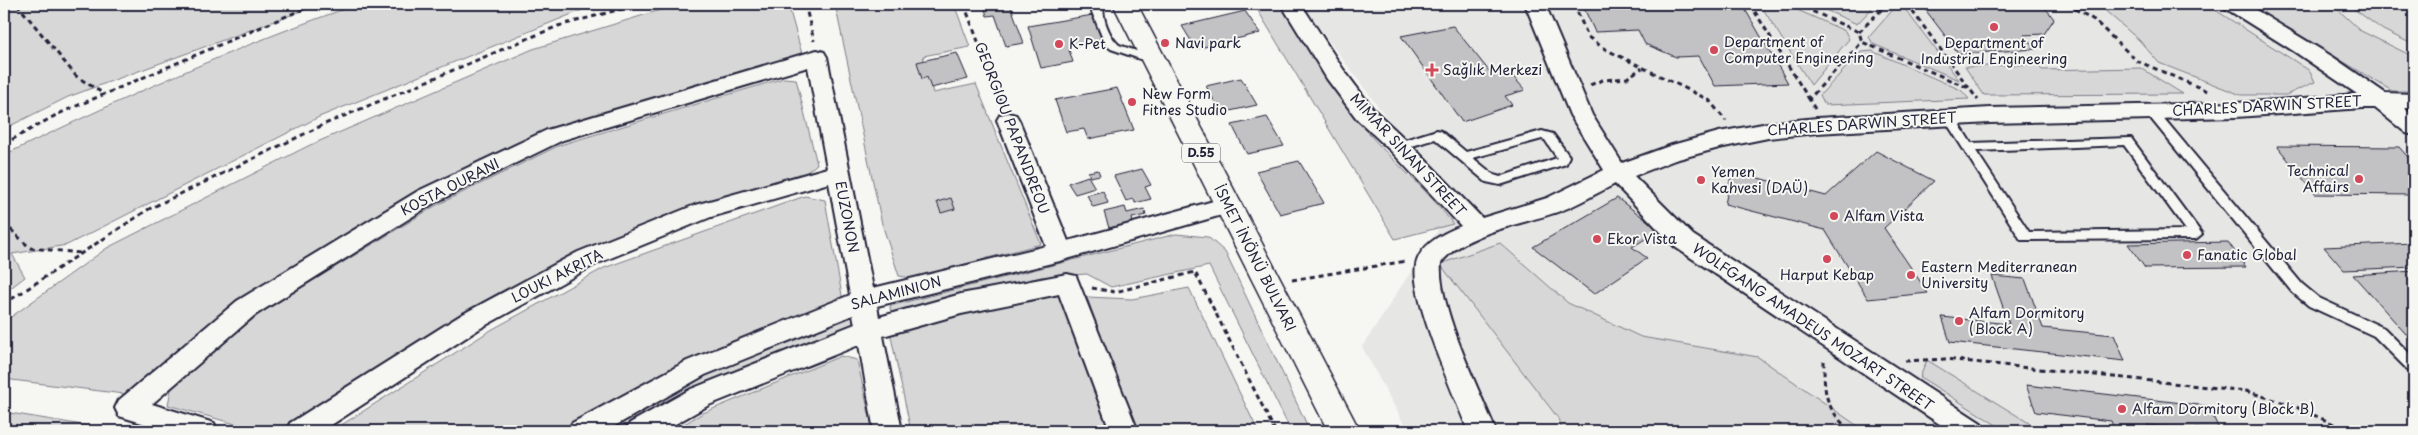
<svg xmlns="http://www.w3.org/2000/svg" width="2418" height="435" font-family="'Playpen Sans',sans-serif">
	<rect width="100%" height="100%" fill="#f6f6f2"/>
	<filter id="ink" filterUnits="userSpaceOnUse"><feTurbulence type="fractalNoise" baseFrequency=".02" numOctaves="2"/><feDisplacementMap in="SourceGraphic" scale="10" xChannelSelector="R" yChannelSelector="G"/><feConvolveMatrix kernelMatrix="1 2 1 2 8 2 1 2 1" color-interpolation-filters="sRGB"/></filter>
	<g filter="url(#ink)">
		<path fill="#e6e6e4" d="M1301,4H2414V431H1408L1362,347L1452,208L1451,203Z"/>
		<path fill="#d7d7d7" stroke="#7c7c89" d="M4,4H321L68,97L4,129Z
			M359,4H605L582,10L319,117L67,245L12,254L25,277L4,293V155C120,100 237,45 359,4Z
			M680,4H788L802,54L555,128L477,162L310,257L210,323L124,394L4,379V322L107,248L308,146L533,49Z
			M835,4H954L970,47L923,56L933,93L976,84L1041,244L912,278L899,276L882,224Z
			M1254,4H1282C1306,46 1333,90 1364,128C1392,162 1427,188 1453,224L1395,239Z
			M1760,4H1784L1845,31L1849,39L1811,85Z
			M1812,4H1876L1857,24Z
			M1898,4H1901L1959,80L1873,44L1869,37Z
			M2142,4H2206L2310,71L2315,82L2286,95H2241L2159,63L2139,40L2101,7Z
			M2248,4H2332L2361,31L2414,57V91H2392Z
			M2347,4H2414V45L2383,30Z
			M1872,51L1961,90L1969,99L1825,105L1820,95L1861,52Z
			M2036,64L2042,70L2141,68L2183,94L1984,95L1965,67Z
			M784,78L796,79L817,164L802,176L702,205L284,431H260L168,405L172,384L262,312L435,206L560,145Z
			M805,196L825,200L843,301L689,359L566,431H332L491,330L604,268Z
			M1176,234L1208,237L1225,252L1310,431H1291L1209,266L1111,287L1087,274L1041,277L891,315L890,306Z
			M1500,243L1568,303L1641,337L1758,357L1865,431H1562L1558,418L1440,264Z
			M1189,288L1258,431H1133L1087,297L1132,299Z
			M1060,295L1113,431H911L890,332L960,314Z
			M863,300L868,330L700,397L640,431H582L696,368Z
			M841,356L857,360L873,431H672L703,413Z
			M1927,360L2042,431H2006L1920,377Z
			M4,412L119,431H4Z"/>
		<path fill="#c2c2c4" stroke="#22223b" d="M1010,4L1024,43L1006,46L995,15L987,16L985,9Z
			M1582,4H1742L1788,83L1715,86L1699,56L1676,57L1645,44L1638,30L1595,32Z
			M1921,4H2063L2043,5L2054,19L2044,34L2024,35L2036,49L1959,54Z
			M1245,11L1260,33L1196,49L1182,26Z
			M1093,15L1103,41L1068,47L1073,62L1041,68L1028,26Z
			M1453,26L1493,76L1510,73L1525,90L1505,96L1512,105L1462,122L1401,36Z
			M957,53L968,79L931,88L927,77L922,79L917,62Z
			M1241,78L1257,105L1221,113L1206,86Z
			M1117,88L1134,130L1088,139L1084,129L1066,132L1055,100Z
			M1267,117L1284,146L1247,154L1232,125Z
			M2277,146L2399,147L2414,164V195L2315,194Z
			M1876,151L1934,181L1884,228L1928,293L1868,299L1825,230L1725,204L1732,171L1826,196Z
			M1299,161L1324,203L1280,214L1256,171Z
			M1142,169L1151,185L1145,187L1151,199L1135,203L1134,199L1126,201L1114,176Z
			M1098,170L1100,175L1090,177L1088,172Z
			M1088,176L1095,188L1075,194L1068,183Z
			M1103,191L1108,203L1093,207L1087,195Z
			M951,198L955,209L941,213L937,202Z
			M1617,198L1660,230L1632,247L1647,258L1594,294L1533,247Z
			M1125,207L1127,213L1144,209L1146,215L1132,218L1133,223L1109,228L1104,212Z
			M2228,242L2246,267L2145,268L2128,244Z
			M2414,243V267L2344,270L2324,247Z
			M2414,271V343L2353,275Z
			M1992,276L2025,279L2043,328L2114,335L2125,361L1950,342L1942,317L2009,324Z
			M2026,385L2208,406L2220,431L2147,425L2150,431H2115L2111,421L2036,412Z"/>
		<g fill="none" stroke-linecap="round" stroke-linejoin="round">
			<g stroke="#22223b" stroke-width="4">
				<path id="lane" d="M1094,4H1104C1101,16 1109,36 1119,45L1157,58L1159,60L1157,62H1149L1111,49L1105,44L1092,12Z
					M2152,108L2156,109L2302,284L2319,298L2384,328L2414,358V372L2409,371L2374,336L2309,306L2292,292L2148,115L2146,112Z
					M1949,113L1953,114L1971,143L2131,138L2202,234L2196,239L2021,240L1943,117ZM2124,145L2186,230L2029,232L1976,151Z
					M1437,130L1441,131L1466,152L1542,131L1553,134L1569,156L1566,164L1500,185L1486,182L1435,139L1399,150L1393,146L1395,143ZM1542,139L1545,140L1557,158L1500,177L1494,175L1473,158Z"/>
			</g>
			<g stroke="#22223b" stroke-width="4">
				<path id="street" d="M1281,4H1301L1343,69L1373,109L1407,141L1482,218L1547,198L1604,170L1570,115L1525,4H1545L1592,115L1622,163L1672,145L1719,132L1768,123L1817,118L1990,108L2236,103L2357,94L2295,52L2225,8L2222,4H2246L2333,57L2385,93L2414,94V108H2404L2414,117V135L2406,133L2375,108H2363L2236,117L1990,123L1817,133L1768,138L1719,148L1675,160L1634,176L1693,235L1981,423L1985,431H1950L1675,247L1615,184C1597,193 1581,203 1563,210C1527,224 1465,231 1441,263C1437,306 1479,389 1496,431H1468C1456,398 1406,291 1417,261C1423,243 1445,232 1461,226L1391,151L1357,119L1327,79Z
					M817,50L824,52L827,57L873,288L1046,246L997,120L1000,115L1008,113L1016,115L1019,120L1068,241L1228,197L1236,199L1240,205L1236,211L1060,261L877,306L879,317L961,294L1067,274L1076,276L1138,431H1110L1059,294L961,314L883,336L902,431H874L859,345L709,405L663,431H626L630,423L691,389L855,324L853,315L705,375L606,431H568L572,423L687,361L850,295L829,183L711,217L596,264L479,329L322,431H286L290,423L461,315L578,252L695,205L827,168L808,67L563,140L434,203L255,315L152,404L214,423L218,431H168L119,416L115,408L119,400L237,301L418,191L547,130Z"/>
			</g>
			<g stroke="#22223b" stroke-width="3">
				<path id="primary" d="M1113,4H1137L1360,431H1328Z"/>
			</g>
			<path stroke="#22223b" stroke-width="3" stroke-dasharray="5 4" stroke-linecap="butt" d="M17,4L76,76L104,94
				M805,4L814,41
				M964,4L1002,105
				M1574,4L1588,37L1605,49L1709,100L1726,121
				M1750,4L1809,99
				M1796,4L1859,32L1862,42L1971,89
				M1907,4L1978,100
				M2067,4L2094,20L2137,61L2210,92
				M1859,32L1887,4
				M1590,85L1603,80L1627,78L1642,68
				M1815,109L1809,99L1862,42
				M4,144L58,114L315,4
				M4,223L30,248L81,253
				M1292,280L1406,261
				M1092,288L1115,292L1195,272L1275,431
				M4,304L149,209L325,124L558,26L640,4
				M1824,361C1824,395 1825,407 1850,431
				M1905,361L1945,359L2246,391L2294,406L2349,431"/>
			<use href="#lane" fill="#f6f6f2" fill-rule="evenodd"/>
			<use href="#street" fill="#f6f6f2" fill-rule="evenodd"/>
			<use href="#primary" fill="#f6f6f2" fill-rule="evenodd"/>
		</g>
	</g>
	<g fill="#d1495b" stroke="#f6f6f2" stroke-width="2">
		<circle cx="1994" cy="27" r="5"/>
		<circle cx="1165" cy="43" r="5"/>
		<circle cx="1059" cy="44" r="5"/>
		<circle cx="1714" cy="50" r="5"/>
		<path d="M1429.5 62.5h5v5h5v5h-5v5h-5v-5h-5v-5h5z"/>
		<circle cx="1132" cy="102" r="5"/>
		<circle cx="2359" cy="179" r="5"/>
		<circle cx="1701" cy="180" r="5"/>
		<circle cx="1834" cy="216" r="5"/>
		<circle cx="1597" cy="239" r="5"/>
		<circle cx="2187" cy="255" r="5"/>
		<circle cx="1827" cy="259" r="5"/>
		<circle cx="1911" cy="275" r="5"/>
		<circle cx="1959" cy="321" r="5"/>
		<circle cx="2122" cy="409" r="5"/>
	</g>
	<g text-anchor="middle" stroke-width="4" stroke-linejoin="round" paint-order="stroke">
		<rect fill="#f6f6f2" stroke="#626272" stroke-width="1" x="1182" y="143.5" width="38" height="19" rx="4"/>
		<g font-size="12" font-weight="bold" fill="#22223b">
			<text x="1201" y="157">D.55</text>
		</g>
		<g font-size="14" fill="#22223b" stroke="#f6f6f2" text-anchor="start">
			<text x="1724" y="47">Department of<tspan x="1724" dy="16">Computer Engineering</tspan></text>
			<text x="1175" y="48">Navi park</text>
			<text x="1994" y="48" text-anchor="middle">Department of<tspan x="1994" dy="16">Industrial Engineering</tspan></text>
			<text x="1069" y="49">K-Pet</text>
			<text x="1443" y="75">Sağlık Merkezi</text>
			<text x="1142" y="99">New Form<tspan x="1142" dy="16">Fitnes Studio</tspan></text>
			<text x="2349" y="176" text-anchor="end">Technical<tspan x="2349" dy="16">Affairs</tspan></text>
			<text x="1711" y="177">Yemen<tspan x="1711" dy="16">Kahvesi (DAÜ)</tspan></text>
			<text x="1844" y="221">Alfam Vista</text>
			<text x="1607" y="244">Ekor Vista</text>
			<text x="2197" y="260">Fanatic Global</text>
			<text x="1921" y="272">Eastern Mediterranean<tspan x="1921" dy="16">University</tspan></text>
			<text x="1827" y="280" text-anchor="middle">Harput Kebap</text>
			<text x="1969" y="318">Alfam Dormitory<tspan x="1969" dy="16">(Block A)</tspan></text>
			<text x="2132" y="414">Alfam Dormitory (Block B)</text>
		</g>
		<g font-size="14" fill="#22223b" stroke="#f6f6f2">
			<text transform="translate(2267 106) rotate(-3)" y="5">CHARLES DARWIN STREET</text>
			<text transform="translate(1862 124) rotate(-4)" y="5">CHARLES DARWIN STREET</text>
			<text transform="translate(1012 128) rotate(69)" y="5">GEORGIOU PAPANDREOU</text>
			<text transform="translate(1408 155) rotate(47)" y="5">MIMAR SINAN STREET</text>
			<text transform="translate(450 187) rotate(-27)" y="5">KOSTA OURANI</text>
			<text transform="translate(847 217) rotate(79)" y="5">EUZONON</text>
			<text transform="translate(1255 258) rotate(63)" y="5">İSMET İNÖNÜ BULVARI</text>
			<text transform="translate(557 276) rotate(-27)" y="5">LOUKI AKRITA</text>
			<text transform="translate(896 293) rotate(-15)" y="5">SALAMINION</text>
			<text transform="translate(1813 327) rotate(34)" y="5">WOLFGANG AMADEUS MOZART STREET</text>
		</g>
	</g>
	<rect width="2418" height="435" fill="none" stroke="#f6f6f2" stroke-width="20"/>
	<rect x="10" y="10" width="2398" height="415" fill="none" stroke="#22223b" stroke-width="2" filter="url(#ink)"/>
</svg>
